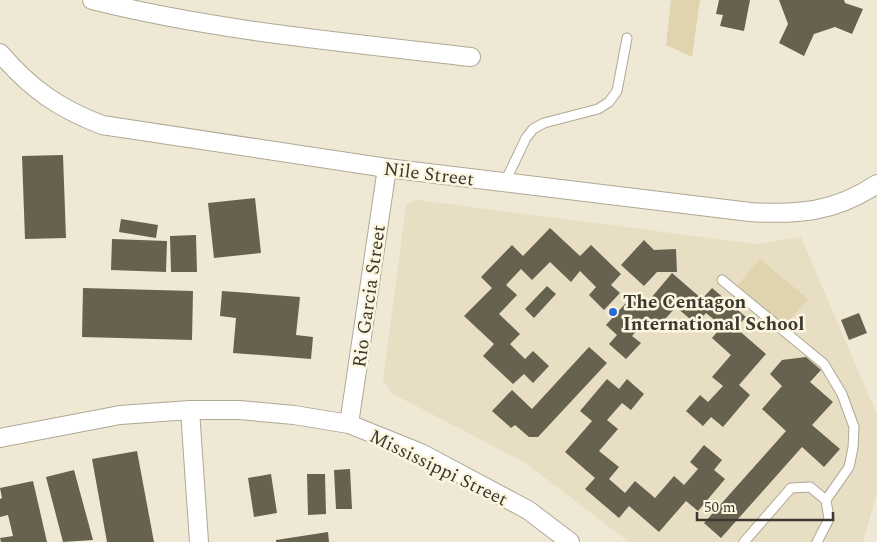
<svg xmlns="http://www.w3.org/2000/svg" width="877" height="542" font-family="Spectral,serif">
	<rect width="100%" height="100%" fill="#efe8d4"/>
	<path fill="#e8dec3" d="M417,200L756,244L801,237L877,415V492L863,542H629L524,462L393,394L383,381L406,205Z"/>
	<path fill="#e0d4af" d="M671,0H700L692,57L666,45Z
		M760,259L808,299L783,328L735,288Z"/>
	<path fill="#676150" d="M719,0H750L744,31L720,26L723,15L716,14Z
		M779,0H844L845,3L863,9L852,34L835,27L814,34L804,56L779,43L788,24Z
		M63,155L66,238L25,239L22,156Z
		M255,198L261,253L214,258L208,203Z
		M121,219L158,225L156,238L119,232Z
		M550,228L580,256L591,245L621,274L611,285L620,293L604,310L589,295L596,287L580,271L571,282L550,262L532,280L521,269L506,285L517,295L499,314L520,334L510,344L525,359L533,351L549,366L533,383L524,374L513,384L483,356L494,344L464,316L492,288L481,277L512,245L523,256Z
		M196,235L197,272H171L170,236Z
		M112,239L167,241L166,272L111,270Z
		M644,240L654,250L676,249L677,272H657L644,286L621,265Z
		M672,273L702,299L712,288L746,317L736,328L766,354L739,385L750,395L723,427L711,417L703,426L686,411L700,395L708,402L723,386L712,377L731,355L712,338L722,326L706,313L696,324L676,307L657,328L647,319L632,336L641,343L626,359L609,344L617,335L606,325L634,294L646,304Z
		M547,286L556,294L534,318L525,309Z
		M83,288L193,291L192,340L82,337Z
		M222,291L300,297L296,335L313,337L311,359L233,353L236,318L220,316Z
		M859,313L867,333L849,340L841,320Z
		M589,347L607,363L538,437H529L515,425L511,428L492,411L512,390L532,409Z
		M806,357L821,370L810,382L833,402L812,425L840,449L824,467L802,447L721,538L704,523L786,431L762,409L782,386L770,374L782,360Z
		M607,379L619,389L627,379L644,394L631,410L622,403L607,420L618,429L599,451L619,467L609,479L625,493L635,481L655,498L674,476L684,485L698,469L690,462L704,445L722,460L714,470L725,479L698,511L686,501L659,532L629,506L619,518L585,489L595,478L565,452L592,421L580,411Z
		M137,451L154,542H107L92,459Z
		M350,469L352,509H336L334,470Z
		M74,470L93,540L63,542L46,477Z
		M271,474L277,513L254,517L248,478Z
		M307,474H325L326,514L308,515Z
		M33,481L47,542H1L0,538L13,536L8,515L0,517V499L2,498L0,488Z
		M328,532L329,542H276V540Z"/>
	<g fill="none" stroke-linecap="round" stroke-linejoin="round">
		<g stroke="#aea895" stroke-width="11">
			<path id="lane" d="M505,182L526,138L533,129L544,123L598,109L609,102L617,91L627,38
				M722,280L824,364L842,394L854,427L853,448L849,467L826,500
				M744,542L791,488L810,487L826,500L829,519L817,542"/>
		</g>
		<g stroke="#aea895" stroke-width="20">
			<path id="street" d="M92,0C216,31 344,42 471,57
				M0,53C31,89 58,108 102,125L387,168L750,212C798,215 835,212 877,184
				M190,410L199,542
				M349,424L387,168
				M0,438L120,415L190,410H239L294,415L349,424L421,453L528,510L570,542"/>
		</g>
		<use href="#lane" stroke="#fff" stroke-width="9"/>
		<use href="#street" stroke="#fff" stroke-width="18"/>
	</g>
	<circle fill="#276ad6" stroke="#fcf6e1" stroke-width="2" cx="613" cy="312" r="5"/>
	<g text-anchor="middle" stroke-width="5" stroke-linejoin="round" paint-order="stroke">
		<g font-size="19" fill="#3b3830" stroke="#fcf6e1">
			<text transform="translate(429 173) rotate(7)" y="7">Nile Street</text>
			<text transform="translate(368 296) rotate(-82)" y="7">Rio Garcia Street</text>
			<text transform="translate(439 467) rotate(26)" y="7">Mississippi Street</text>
		</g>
		<g font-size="19" font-weight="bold" fill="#3b3830" stroke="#fcf6e1" text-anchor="start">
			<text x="623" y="308">The Centagon<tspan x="623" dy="22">International School</tspan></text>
		</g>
	</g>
	<path d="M697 512v8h136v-8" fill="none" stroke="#3b3830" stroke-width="2.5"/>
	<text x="704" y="512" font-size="15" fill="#3b3830" stroke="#fcf6e1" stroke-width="4" paint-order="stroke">50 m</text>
</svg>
